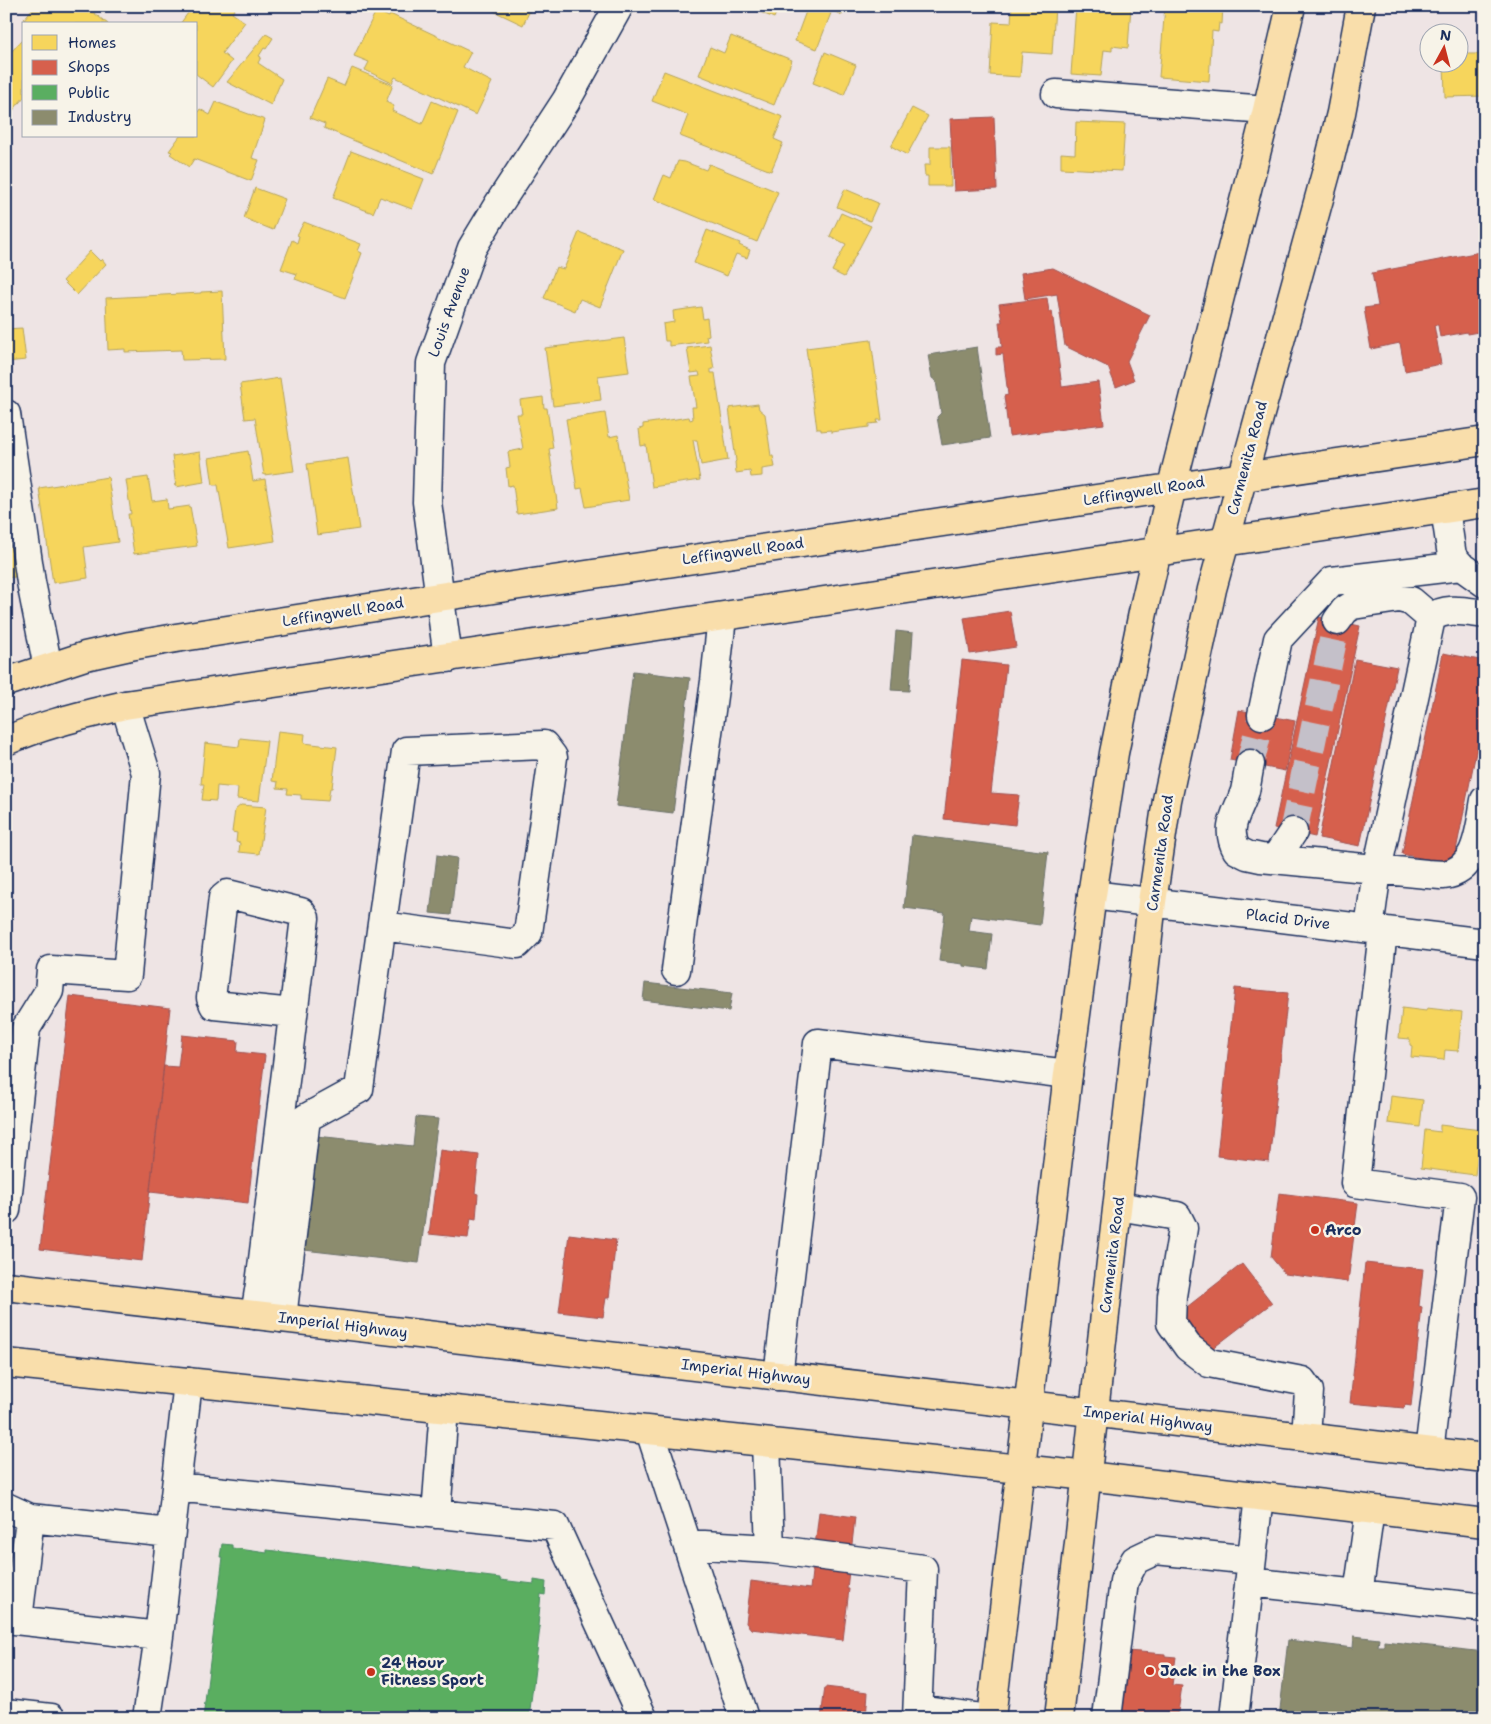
<svg xmlns="http://www.w3.org/2000/svg" width="1491" height="1724" font-family="'Shantell Sans',sans-serif">
	<rect width="100%" height="100%" fill="#eee4e4"/>
	<filter id="ink" filterUnits="userSpaceOnUse"><feTurbulence type="fractalNoise" baseFrequency=".02" numOctaves="2"/><feDisplacementMap in="SourceGraphic" scale="10" xChannelSelector="R" yChannelSelector="G"/><feConvolveMatrix kernelMatrix="1 2 1 2 8 2 1 2 1" color-interpolation-filters="sRGB"/></filter>
	<g filter="url(#ink)">
		<path fill="#f6d55c" stroke="#b4a35d" d="M31,6H85L108,24H30L24,19L33,8Z
			M193,6H237L232,13L245,22L222,53L232,61L213,87L196,74V24H180Z
			M483,6H532L523,25Z
			M746,6H779L774,18Z
			M808,6H813L831,13L817,49L795,41Z
			M821,6H845L842,15Z
			M1012,6H1055L1052,54L1022,52L1020,77L990,75L993,22L1011,23Z
			M1076,6H1131L1128,48L1112,46V51L1104,50L1101,76L1071,74Z
			M1165,6H1223L1222,24L1219,23L1218,32L1212,31L1209,81L1159,77Z
			M376,11L389,17L390,14L471,52L463,67L492,82L476,115L395,77L392,83L365,70L369,62L354,56Z
			M266,34L273,38L266,49L264,48L259,56L261,57L258,63L282,79L271,105L227,82Z
			M731,36L792,60L774,105L699,75L710,47L724,53Z
			M21,41L24,43V97L6,119V47L12,51Z
			M825,52L856,65L844,95L813,83Z
			M1458,54H1485V96L1445,97L1444,62H1458Z
			M352,68L393,85L386,102L394,106L392,111L422,124L432,101L458,112L433,174L324,128L325,124L310,118L327,79L344,86Z
			M664,71L783,117L774,139L783,143L771,171L680,136L688,115L652,101Z
			M216,102L265,120L252,158L259,160L251,181L194,159L189,167L170,154L172,152L169,151L180,136H196V115L200,109L210,115Z
			M912,108L928,116L907,155L891,146Z
			M1076,122L1125,124L1122,171L1061,168V153L1075,154Z
			M930,147H950L951,186H928V176H925L924,165H930Z
			M351,151L424,179L412,209L380,197L373,213L333,198Z
			M678,161L685,162L706,170L709,164L778,192L757,242L654,199L664,175L671,178Z
			M255,188L285,199L273,230L244,218Z
			M845,189L878,203L870,221L837,207Z
			M841,213L871,226L844,277L832,271L846,244L830,236Z
			M304,222L361,244L358,251L362,253L345,298L295,279L297,274L281,269L292,240L297,243L299,236L297,235Z
			M707,230L740,243L739,245L750,250L747,258L736,254L727,276L694,263Z
			M579,232L623,249L600,307L580,299L575,311L544,298L556,267L564,269Z
			M90,251L100,261L102,259L106,264L77,295L63,281Z
			M222,291L225,359L182,360L181,350L125,352V349L108,350L106,298L201,293V292Z
			M701,307L703,319L707,318L709,335L706,336L707,341L669,346V341H665L663,324L674,322L673,311Z
			M22,328L26,360L6,362V329Z
			M624,338L629,372L598,376L601,400L553,406L545,348Z
			M871,340L882,420H877L878,423L869,424V427L831,432V430L821,431V429H817L806,348Z
			M710,345L714,369H711V373H715L728,460L701,465L697,440H693L700,480L652,487L646,445L641,446L639,429L643,428V424L689,417L690,420L693,419L692,407H696L691,377L700,376L699,372L691,373L687,348Z
			M280,378L294,471L264,475L255,418L245,419L240,384Z
			M543,397L544,408H547L553,448L549,449L558,508L517,514L513,485L508,486L506,468L510,467L508,452L523,449L517,414H522L520,400Z
			M758,404L759,409L765,414L771,456H773L775,467L762,469V476L751,477L750,471L736,473L735,462L736,461L729,408Z
			M605,413L609,437L618,435L629,500L586,507L582,488L577,489L566,419Z
			M248,451L253,481L265,479L275,541L229,548L218,485H213L209,458Z
			M200,452L204,482L176,487L172,456Z
			M348,458L359,529L317,535L307,464Z
			M108,477L118,542L84,547L88,578L53,583L39,488Z
			M148,477L152,501L167,499L168,509L190,506L197,546L134,554L128,514H131L126,480Z
			M18,529L23,576L6,578V530Z
			M278,731L305,734L304,743L337,747L332,788H330L328,801L301,799V795L287,794L288,789L277,788L278,782L272,781Z
			M240,738L267,741L259,801L237,799L238,788L217,786L216,801L202,800L204,784H201L205,743L239,747Z
			M241,805L266,807L259,854L239,852L240,843L236,842L237,833L232,832L235,810Z
			M1402,1008L1426,1011L1427,1008L1462,1012L1458,1051L1445,1050L1444,1060L1411,1057L1412,1046L1410,1045V1039L1399,1038Z
			M1391,1096L1423,1100L1420,1127L1388,1123Z
			M1440,1125L1481,1130L1475,1175L1421,1168L1425,1130L1440,1132Z"/>
		<path fill="#d6604d" stroke="#9e5152" d="M994,117L997,189L954,191L950,119Z
			M1485,251V316L1481,317L1484,331L1467,334V332L1440,337L1438,325H1434L1441,364L1405,371L1400,343L1371,349L1364,308L1378,306L1372,273Z
			M1053,268L1150,315L1127,361L1134,380L1116,387L1108,367L1065,346L1057,294L1025,299L1021,273Z
			M1047,298L1049,312L1052,311L1062,387L1098,382L1104,424L1009,436L1004,396L1008,395L1003,354L996,355V347H1002L999,322H1002L999,304Z
			M1010,611L1016,647L970,654L964,618Z
			M1319,617L1360,626L1315,837L1274,828Z
			M1443,653L1485,661V708L1453,865L1402,854Z
			M1355,659L1397,667L1360,846L1319,838Z
			M962,660L1006,665L991,793L1019,795L1015,825L988,822L987,824L944,819Z
			M1239,710L1295,721L1285,771L1230,760Z
			M1235,988L1288,993L1269,1162L1217,1156Z
			M70,996L170,1008L142,1261L40,1249Z
			M182,1035L238,1041L237,1052L265,1055L248,1203L150,1192L164,1066L178,1067Z
			M440,1150L479,1155L475,1193L478,1194L476,1219L471,1218L468,1238L429,1234Z
			M1279,1193L1358,1203L1348,1282L1285,1274L1271,1257Z
			M569,1234L616,1240L609,1298H606L603,1317L559,1312Z
			M1365,1263L1423,1269L1419,1306L1422,1307L1411,1406L1405,1405L1404,1408L1350,1403Z
			M1242,1264L1272,1303L1208,1352L1178,1314Z
			M819,1512L855,1517L847,1589H849L843,1640L751,1629L746,1623L751,1581L810,1589Z
			M1127,1651L1165,1654V1656L1176,1657L1172,1685L1182,1686L1178,1712H1177L1176,1718H1120Z
			M825,1687L868,1692L866,1718H821Z"/>
		<path fill="#5aae61" stroke="#478860" d="M222,1544L232,1545V1548L267,1553V1550L500,1578V1580L534,1584V1580L546,1582L545,1595L541,1594L538,1626L540,1627L529,1718H203L223,1557H220Z"/>
		<path fill="#8c8c6e" stroke="#6a7069" d="M977,347L990,438L942,445L937,417L941,413L936,381L932,378L928,355Z
			M896,631L913,633L909,691L891,690Z
			M633,671L690,678L673,813L616,806Z
			M912,835L1048,852L1040,925L971,916L969,931L992,934L988,969L963,966V964L939,961L945,913L904,908Z
			M437,855L457,858L451,915L430,913Z
			M645,983L732,993L729,1011L643,1000Z
			M416,1117L438,1119L419,1263L304,1250L316,1136L413,1146Z
			M1354,1636L1379,1639L1378,1646H1384V1641L1485,1652V1718H1279L1288,1640L1353,1648Z"/>
		<g fill="none" stroke-linecap="round" stroke-linejoin="round">
			<path stroke="#c4c0c9" stroke-width="28" stroke-dasharray="28 14" stroke-linecap="butt" d="M1250,764L1262,715
				M1293,832L1337,621"/>
			<g stroke="#1b2f5e" stroke-width="31">
				<path id="minor" d="M1056,94L1267,110
					M6,414L31,582L48,668
					M1445,509L1452,556L1461,566L1485,583
					M1337,621L1345,610L1353,605L1399,598L1411,601L1431,618
					M448,658L427,502L431,363L472,248L498,205L566,101L619,6
					M1262,715L1278,639L1332,581L1461,566
					M1250,764C1248,773 1247,782 1245,791C1238,813 1224,827 1237,850L1247,855L1261,858L1427,874C1432,874 1438,875 1443,875C1478,872 1480,827 1485,800
					M1275,859L1293,832
					M1092,895L1485,943
					M1369,929L1377,870L1431,618C1446,606 1467,612 1485,614
					M1383,931L1355,1183L1460,1197L1429,1452
					M676,970L715,681L722,617
					M1118,1206L1177,1216L1183,1228L1172,1296L1171,1323L1188,1347L1209,1363L1302,1381L1309,1391L1306,1437
					M6,1210L26,1028L49,991L51,970L127,975L146,773L125,705
					M255,1315L260,1284L305,918L301,912L228,894L223,898L211,998L214,1005L293,1013
					M282,1318L306,1118L359,1089L406,751L544,745L553,757L528,933L517,944L382,926
					M778,1376L818,1043L1068,1074
					M650,1431L744,1718
					M766,1443L770,1549L923,1569L917,1718
					M176,1487L555,1526L643,1718
					M6,1507L30,1518
					M1370,1510L1358,1594L1485,1608
					M436,1514L444,1409
					M688,1544L770,1549
					M1249,1582L1358,1594
					M6,1619L159,1636L188,1382
					M18,1620L30,1518L170,1533
					M919,1709L982,1718
					M6,1713L51,1718
					M147,1718L159,1636
					M1107,1718L1124,1581L1135,1560L1156,1550L1251,1560
					M1234,1718L1259,1496"/>
			</g>
			<g stroke="#1b2f5e" stroke-width="31">
				<path id="major" d="M6,682L85,656L130,646L176,638L439,597L1485,441
					M6,741C43,724 85,715 125,705L1485,503
					M6,1286L1485,1458
					M6,1363L1088,1476L1485,1523
					M991,1718L1068,1074L1092,895L1114,753L1145,603L1172,486L1267,110L1291,6
					M1059,1718L1152,902L1167,800L1212,589L1328,166L1341,113L1361,6"/>
			</g>
			<use href="#minor" stroke="#f7f3e8" stroke-width="28"/>
			<use href="#major" stroke="#f9deab" stroke-width="28"/>
		</g>
	</g>
	<g fill="#c8321e" stroke="#f7f3e8" stroke-width="2">
		<circle cx="1315" cy="1230" r="5"/>
		<circle cx="1150" cy="1671" r="5"/>
		<circle cx="371" cy="1672" r="5"/>
	</g>
	<g text-anchor="middle" stroke-width="5" stroke-linejoin="round" paint-order="stroke">
		<g font-size="15" fill="#1b2f5e" stroke="#f7f3e8">
			<text transform="translate(449 312) rotate(-70)" y="5">Louis Avenue</text>
			<text transform="translate(1247 458) rotate(-75)" y="5">Carmenita Road</text>
			<text transform="translate(1144 491) rotate(-9)" y="5">Leffingwell Road</text>
			<text transform="translate(743 551) rotate(-8)" y="5">Leffingwell Road</text>
			<text transform="translate(343 612) rotate(-9)" y="5">Leffingwell Road</text>
			<text transform="translate(1160 853) rotate(-82)" y="5">Carmenita Road</text>
			<text transform="translate(1288 919) rotate(7)" y="5">Placid Drive</text>
			<text transform="translate(1112 1255) rotate(-83)" y="5">Carmenita Road</text>
			<text transform="translate(343 1325) rotate(7)" y="5">Imperial Highway</text>
			<text transform="translate(746 1372) rotate(7)" y="5">Imperial Highway</text>
			<text transform="translate(1148 1419) rotate(7)" y="5">Imperial Highway</text>
		</g>
		<g font-size="15" font-weight="bold" fill="#1b2f5e" stroke="#f7f3e8" text-anchor="start">
			<text x="1325" y="1235">Arco</text>
			<text x="381" y="1668">24 Hour<tspan x="381" dy="17">Fitness Sport</tspan></text>
			<text x="1160" y="1676">Jack in the Box</text>
		</g>
	</g>
	<rect width="1491" height="1724" fill="none" stroke="#f7f3e8" stroke-width="25"/>
	<rect x="12" y="12" width="1466" height="1699" fill="none" stroke="#1b2f5e" stroke-width="2" filter="url(#ink)"/>
	<rect x="22" y="22" width="175" height="115" fill="#f7f3e8" stroke="#9fa5b1"/>
	<rect x="32" y="35" width="25" height="15" fill="#f6d55c" stroke="#9fa5b1"/>
	<text x="68" y="48" font-size="15" fill="#1b2f5e">Homes</text>
	<rect x="32" y="60" width="25" height="15" fill="#d6604d" stroke="#9fa5b1"/>
	<text x="68" y="72" font-size="15" fill="#1b2f5e">Shops</text>
	<rect x="32" y="85" width="25" height="15" fill="#5aae61" stroke="#9fa5b1"/>
	<text x="68" y="98" font-size="15" fill="#1b2f5e">Public</text>
	<rect x="32" y="110" width="25" height="15" fill="#8c8c6e" stroke="#9fa5b1"/>
	<text x="68" y="122" font-size="15" fill="#1b2f5e">Industry</text>
	<g transform="translate(1444 48) rotate(7)"><circle r="24" fill="#f7f3e8" stroke="#9fa5b1"/>
	<path d="M0-4L9 19L0 12L-9 19Z" fill="#c8321e"/>
	<text y="-8" font-size="14" font-weight="bold" text-anchor="middle" fill="#1b2f5e">N</text>
	</g>
</svg>
